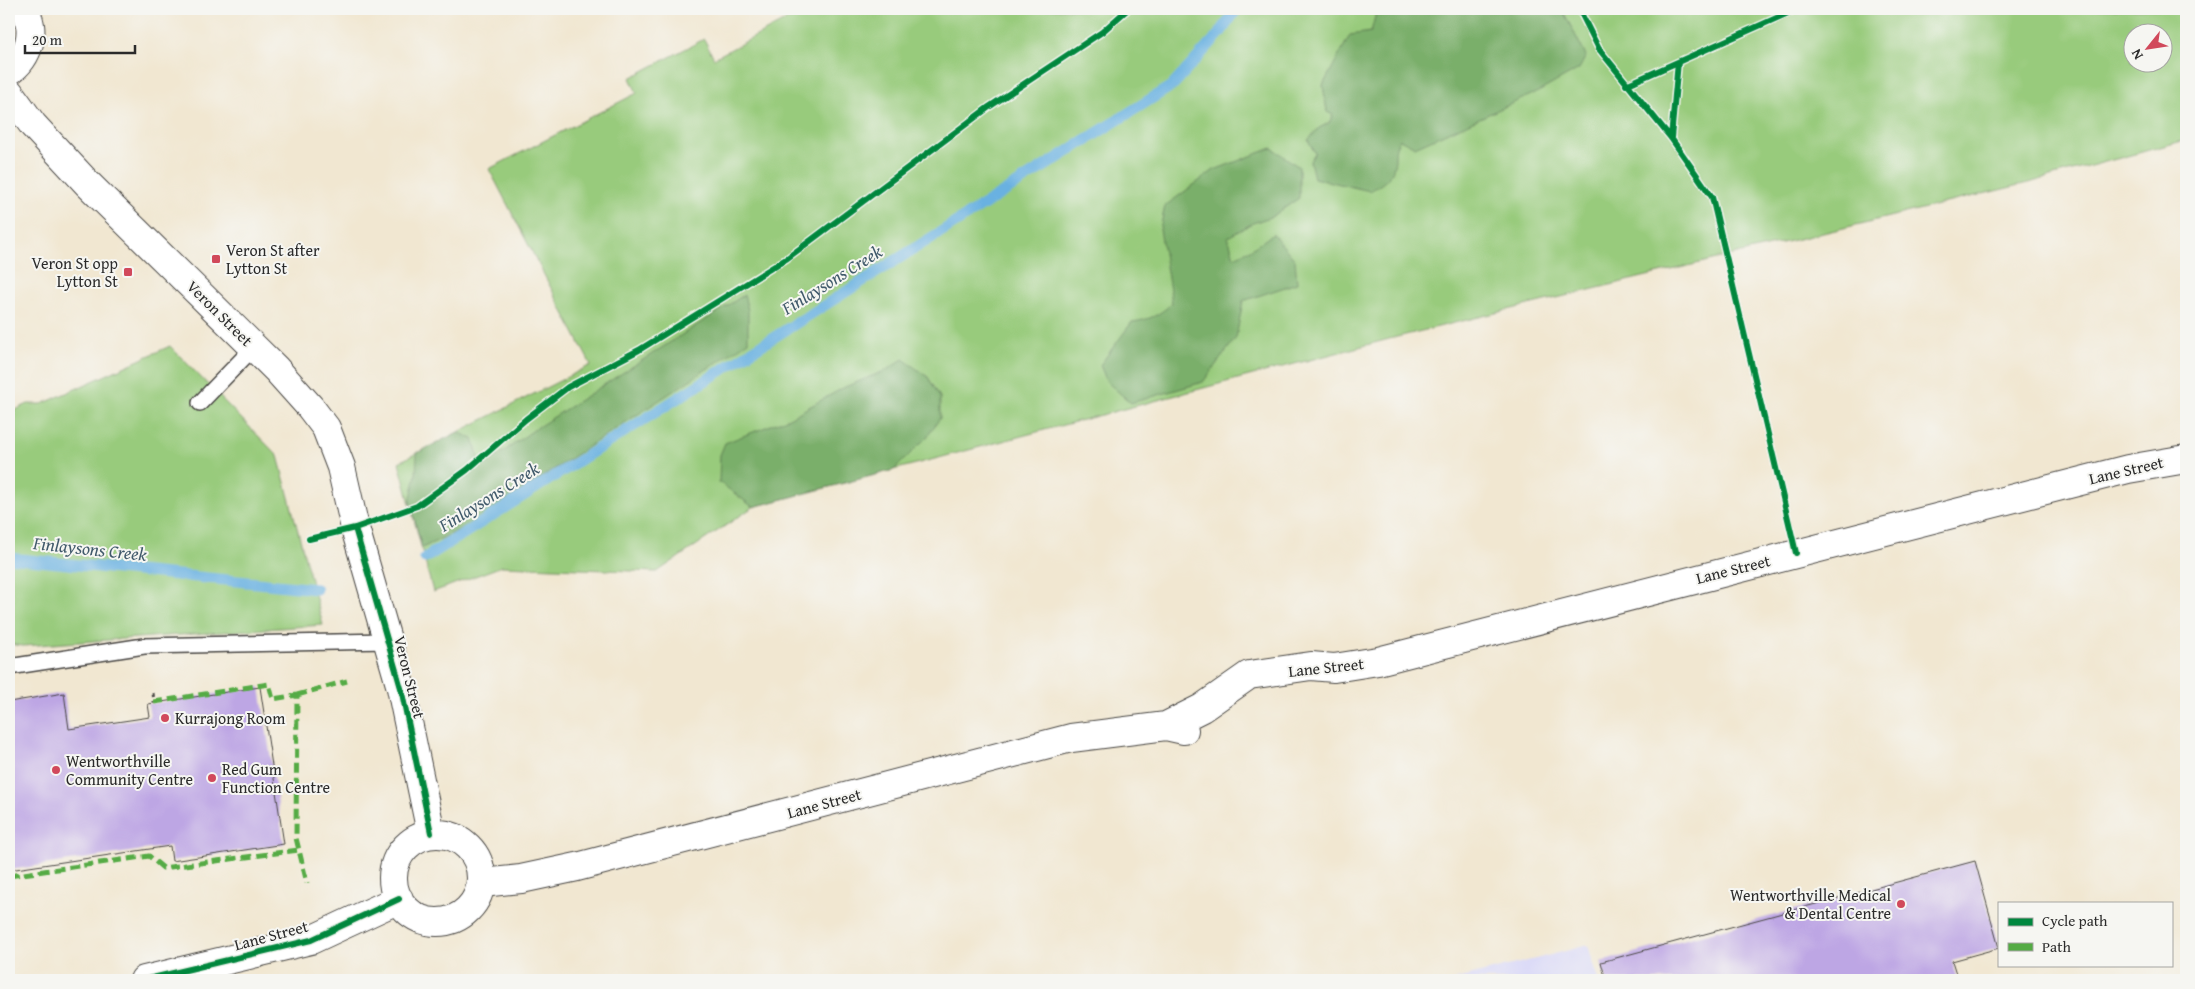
<svg xmlns="http://www.w3.org/2000/svg" width="2195" height="989" font-family="'Gentium Book Plus',serif">
	<rect width="100%" height="100%" fill="#f6f6f2"/>
	<filter id="ink" filterUnits="userSpaceOnUse"><feTurbulence type="fractalNoise" baseFrequency=".02" numOctaves="2"/><feDisplacementMap in="SourceGraphic" scale="10" xChannelSelector="R" yChannelSelector="G"/><feConvolveMatrix kernelMatrix="1 2 1 2 8 2 1 2 1" color-interpolation-filters="sRGB"/></filter>
	<filter id="wash" filterUnits="userSpaceOnUse"><feTurbulence type="fractalNoise" baseFrequency=".0096" numOctaves="4" result="noise"/><feDisplacementMap in="SourceGraphic" scale="20" xChannelSelector="R" yChannelSelector="G"/><feGaussianBlur stdDeviation="1.12" result="paint"/><feColorMatrix in="noise" values="0 0 0 0 0 0 0 0 0 0 0 0 0 0 0 0 0 1.4 0 .05"/><feComposite in="paint" operator="in"/></filter>
	<g filter="url(#wash)">
		<rect width="100%" height="100%" fill="#f1e7d1"/>
		<path fill="#d8d7f8" d="M1588,945L1598,980H1453L1547,956Z"/>
		<path fill="#98cb7b" stroke="#627b53" fill-rule="evenodd" d="M808,9H2186V140L2032,182L1393,338L753,507L657,572L502,566L433,592L399,462L591,365L489,169L637,93L630,78L704,39L714,58ZM2132,32H2162V62H2132Z
			M170,346L278,456L323,625L23,646L9,644V413L28,404H42Z"/>
		<path fill="#7aaf6b" stroke="#526d4b" d="M1377,9H1562L1586,56L1579,69L1540,91L1415,147L1400,139C1392,151 1397,154 1394,166C1392,179 1380,185 1370,191L1314,178L1310,161L1315,153L1308,140L1319,128L1329,123L1333,115L1327,112L1323,85L1350,35L1371,32Z
			M1272,148L1299,167V198L1273,216L1253,223L1228,237L1234,257L1250,250L1273,234L1295,260L1297,283L1243,301L1236,338L1203,382L1131,403L1107,382L1100,365L1132,322C1149,320 1160,315 1172,303L1160,229L1165,206L1214,170Z
			M744,295L748,310V342L466,527L422,548L410,502L416,474L417,453L458,432L473,439L482,467L535,429Z
			M903,359L928,377L940,397V418L927,437L894,470L753,507L719,482L720,455L725,443L789,418L845,387L887,370Z"/>
		<g fill="none" stroke-linecap="round" stroke-linejoin="round">
			<path stroke="#69b1e1" stroke-width="11" d="M9,558L316,589
				M425,558L1173,85L1220,33L1237,9"/>
		</g>
		<g id="blocks">
			<path fill="#bda6e4" d="M260,687L284,844L172,861L170,846L9,870V702L64,693L69,729L150,717L148,704Z
				M1975,861L1999,948L1952,961L1958,980H1606L1601,962Z"/>
		</g>
	</g>
	<g filter="url(#ink)">
		<use href="#blocks" fill-opacity="0" stroke="#494744" stroke-width="1"/>
		<g fill="none" stroke-linecap="round" stroke-linejoin="round">
			<g stroke="#494744" stroke-width="18">
				<path id="service" d="M200,403L254,347
					M9,667L144,646L387,641"/>
			</g>
			<g stroke="#494744" stroke-width="30">
				<path id="minor" d="M1166,726L1202,708L1249,675L1311,666L1334,668L1378,661L2128,469L2186,459
					M482,883L521,879L577,867L1071,738L1166,726L1184,730"/>
			</g>
			<g stroke="#494744" stroke-width="30">
				<path id="tertiary" d="M9,71C29,59 38,28 23,9
					M9,92L33,125L87,183L276,369L310,407L326,428L341,467L355,528L401,688L431,833
					M393 878a44 44 0 1 1 88 0a44 44 0 1 1-88 0Z
					M144,980L311,940L399,899"/>
			</g>
			<path stroke="#494744" stroke-width="3" stroke-dasharray="4 4" stroke-linecap="butt" d="M153,693L154,702"/>
			<use href="#service" stroke="#fff" stroke-width="15"/>
			<use href="#minor" stroke="#fff" stroke-width="28"/>
			<use href="#tertiary" stroke="#fff" stroke-width="28"/>
			<path stroke="#54ab44" stroke-width="5" stroke-dasharray="10 5" stroke-linecap="butt" d="M297,695L347,681
				M154,702L269,684L273,699L297,695L296,838L307,883
				M9,876L149,856L163,868L299,850"/>
			<g stroke="#f6f6f2" stroke-width="9">
				<path id="cycleway" d="M1579,9L1599,49L1671,138L1712,197L1796,553
					M1626,85L1797,9
					M1671,138L1678,62
					M355,528L401,688L431,833
					M309,539L355,528L417,506L467,470L526,419L568,387L639,350L786,259L989,107L1102,32L1128,9
					M144,980L311,940L399,899"/>
			</g>
			<use href="#cycleway" stroke="#00873e" stroke-width="6"/>
		</g>
	</g>
	<g fill="#d1495b" stroke="#f6f6f2" stroke-width="2">
		<rect x="211" y="254" width="10" height="10" rx="2.5"/>
		<rect x="123" y="267" width="10" height="10" rx="2.5"/>
		<circle cx="165" cy="718" r="5"/>
		<circle cx="56" cy="770" r="5"/>
		<circle cx="212" cy="778" r="5"/>
		<circle cx="1901" cy="904" r="5"/>
	</g>
	<g text-anchor="middle" stroke-width="4" stroke-linejoin="round" paint-order="stroke">
		<g font-size="16" fill="#2b2b2b" stroke="#f6f6f2" text-anchor="start">
			<text x="226" y="256">Veron St after<tspan x="226" dy="18">Lytton St</tspan></text>
			<text x="118" y="269" text-anchor="end">Veron St opp<tspan x="118" dy="18">Lytton St</tspan></text>
			<text x="175" y="724">Kurrajong Room</text>
			<text x="66" y="767">Wentworthville<tspan x="66" dy="18">Community Centre</tspan></text>
			<text x="222" y="775">Red Gum<tspan x="222" dy="18">Function Centre</tspan></text>
			<text x="1891" y="901" text-anchor="end">Wentworthville Medical<tspan x="1891" dy="18">&amp; Dental Centre</tspan></text>
		</g>
		<g font-size="16" fill="#2b2b2b" stroke="#f6f6f2">
			<text transform="translate(220 313) rotate(45)" y="6">Veron Street</text>
			<text transform="translate(2126 470) rotate(-13)" y="6">Lane Street</text>
			<text transform="translate(1733 569) rotate(-14)" y="6">Lane Street</text>
			<text transform="translate(1326 667) rotate(-6)" y="6">Lane Street</text>
			<text transform="translate(410 677) rotate(76)" y="6">Veron Street</text>
			<text transform="translate(824 803) rotate(-15)" y="6">Lane Street</text>
			<text transform="translate(271 935) rotate(-15)" y="6">Lane Street</text>
		</g>
		<g font-size="18" font-style="italic" fill="#415a6b" stroke="#f6f6f2">
			<text transform="translate(832 280) rotate(-32)" y="6">Finlaysons Creek</text>
			<text transform="translate(489 497) rotate(-32)" y="6">Finlaysons Creek</text>
			<text transform="translate(90 549) rotate(6)" y="6">Finlaysons Creek</text>
		</g>
	</g>
	<rect width="2195" height="989" fill="none" stroke="#f6f6f2" stroke-width="30"/>
	<rect x="1998" y="902" width="175" height="65" fill="#f6f6f2" stroke="#a5a5a2"/>
	<rect x="2008" y="918" width="25" height="8" fill="#00873e" stroke="#a5a5a2"/>
	<text x="2042" y="926" font-size="15" fill="#2b2b2b">Cycle path</text>
	<rect x="2008" y="943" width="25" height="8" fill="#54ab44" stroke="#a5a5a2"/>
	<text x="2042" y="952" font-size="15" fill="#2b2b2b">Path</text>
	<g transform="translate(2148 48) rotate(240)"><circle r="24" fill="#f6f6f2" stroke="#a5a5a2"/>
	<path d="M0-4L9 19L0 12L-9 19Z" fill="#d1495b"/>
	<text y="-8" font-size="14" font-weight="bold" text-anchor="middle" fill="#2b2b2b">N</text>
	</g>
	<path d="M25 45v8h110v-8" fill="none" stroke="#2b2b2b" stroke-width="2.5"/>
	<text x="32" y="45" font-size="15" fill="#2b2b2b" stroke="#f6f6f2" stroke-width="4" paint-order="stroke">20 m</text>
</svg>
